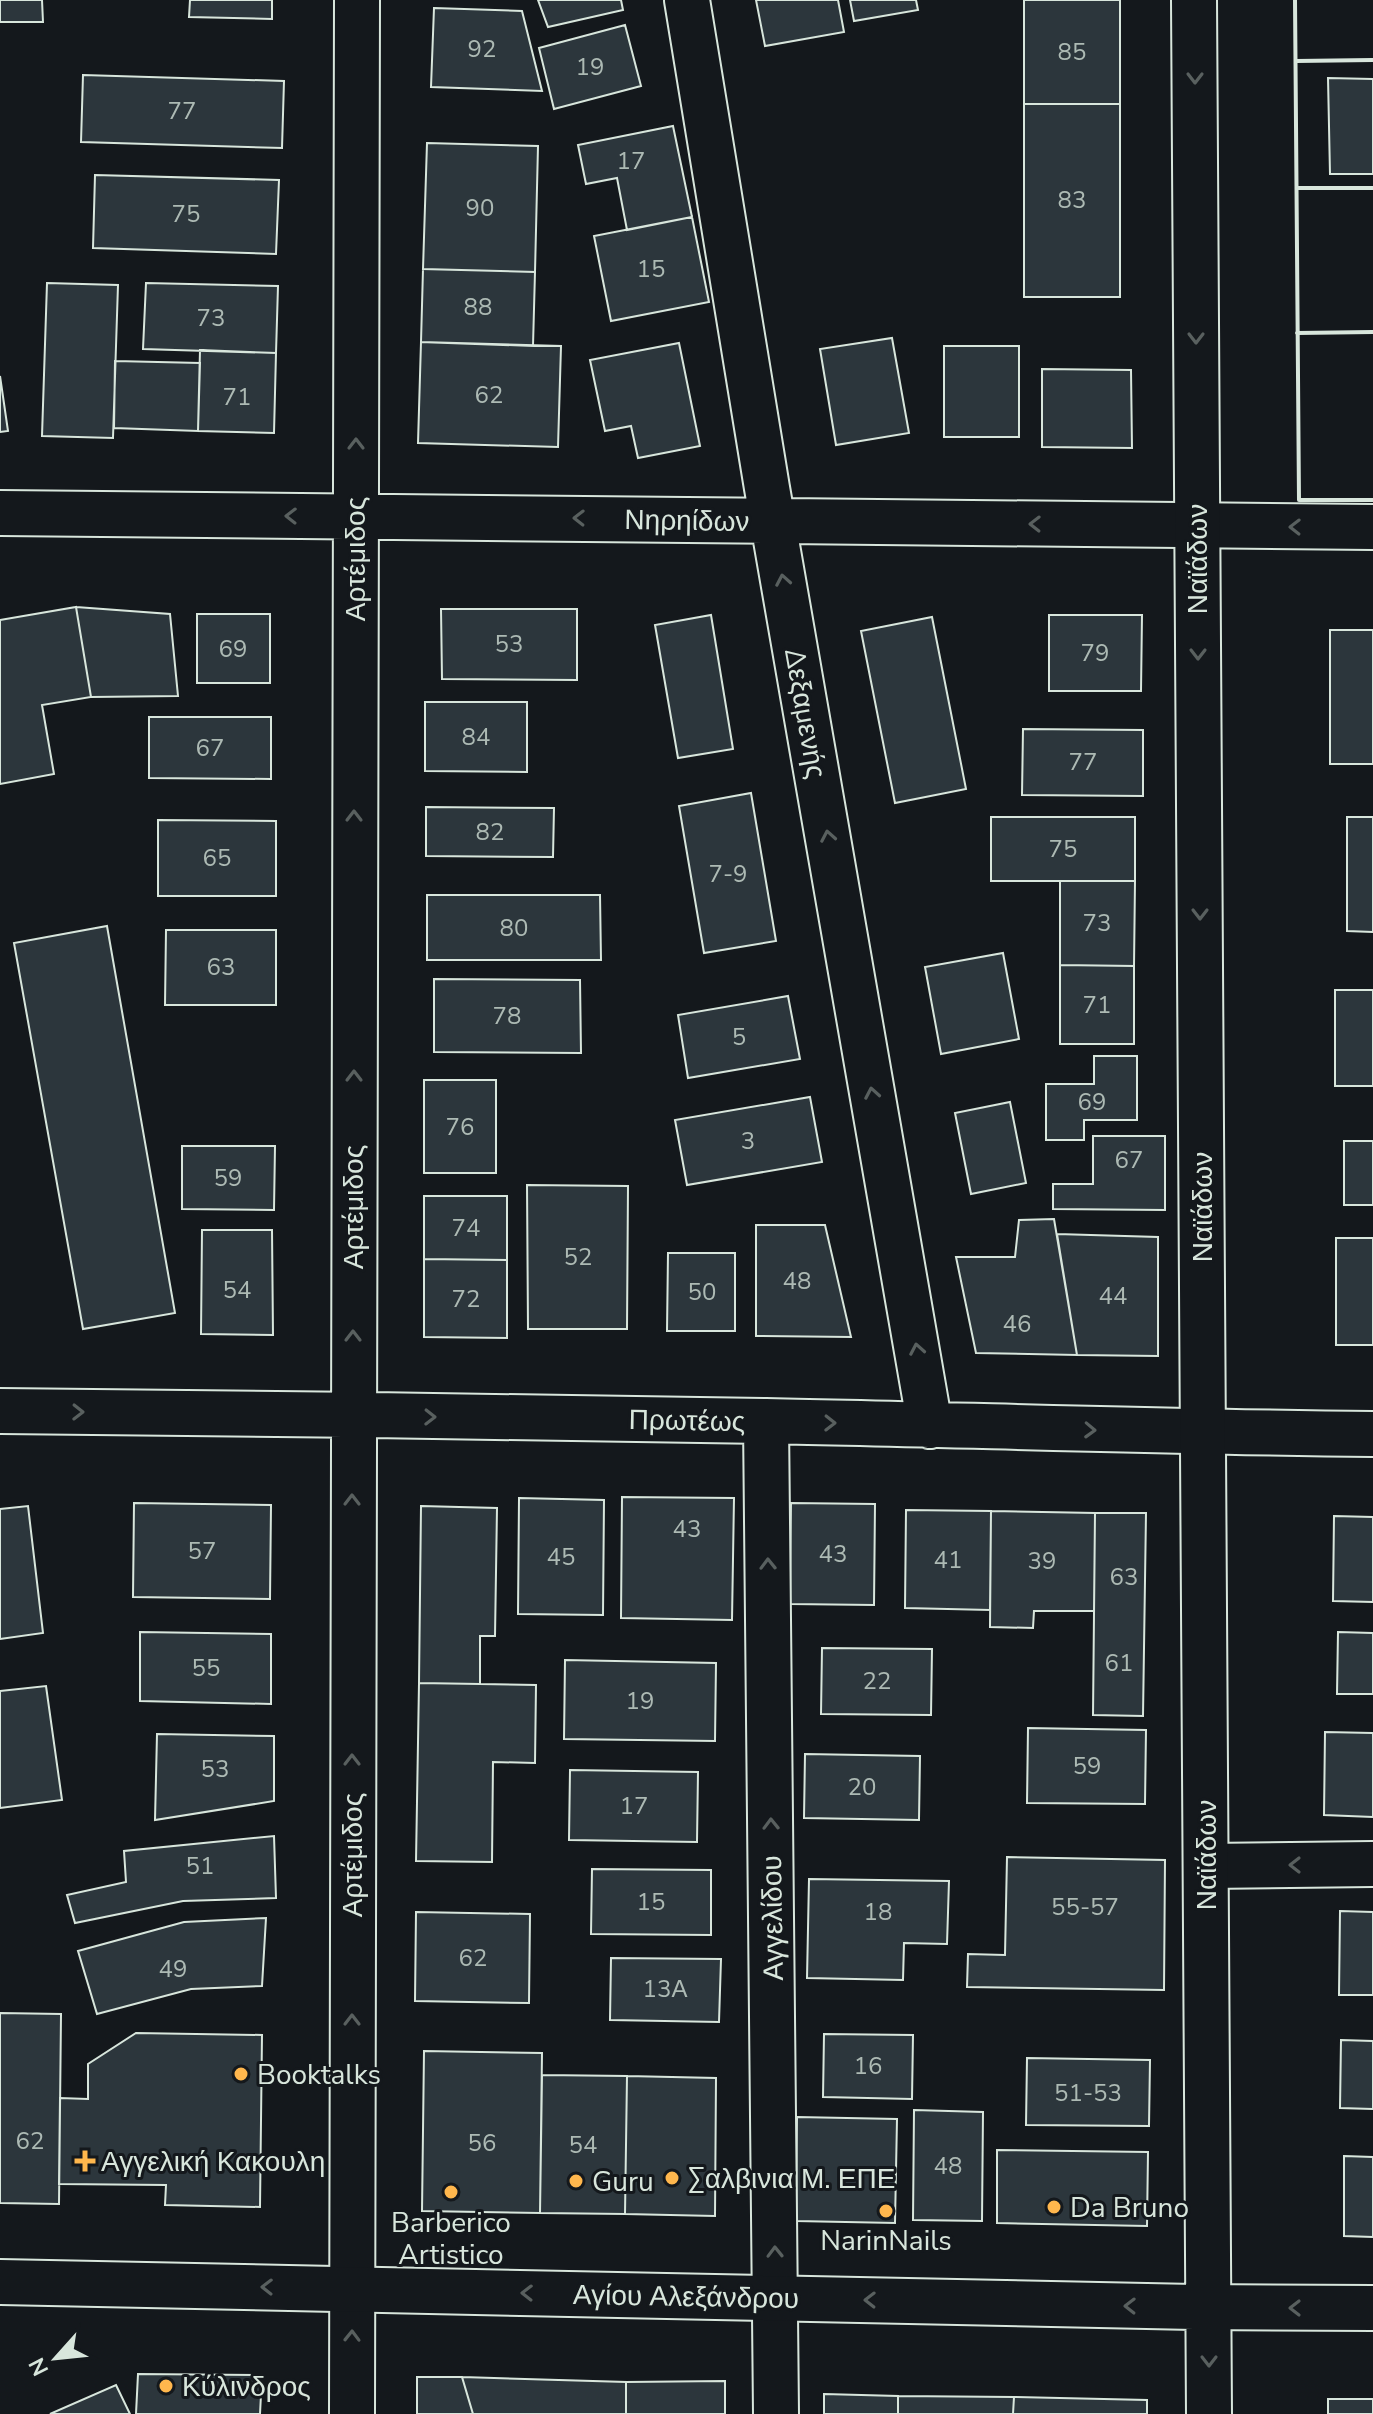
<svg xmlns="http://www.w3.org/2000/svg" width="1373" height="2414" font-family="'Nunito Sans',sans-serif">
	<rect width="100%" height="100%" fill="#14181c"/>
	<path fill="#2c363c" stroke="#d8e6dc" stroke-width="2" d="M0,0H42L43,22H0Z
		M190,0H272V19L189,17Z
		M538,0H621L623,10L548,27Z
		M756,0H838L844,32L765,46Z
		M850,0H916L918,10L854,21Z
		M1024,0H1120V104H1024Z
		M434,8L522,11L542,91L431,87Z
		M625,25L641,86L554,109L539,48Z
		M83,75L284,81L282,148L81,142Z
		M1328,78L1373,79V174H1330Z
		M1024,104H1120V297H1024Z
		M673,126L692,217L627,230L617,178L586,184L578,145Z
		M427,143L538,146L535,272L423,269Z
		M95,175L279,180L276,254L93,248Z
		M692,217L709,302L611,321L594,236Z
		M423,269L535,272L533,346L421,342Z
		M47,283L118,285L113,438L42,436Z
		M146,283L278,286L276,353L143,349Z
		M892,338L909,433L836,445L820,349Z
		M421,342L561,346L558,447L418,443Z
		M679,343L700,446L638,458L631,426L605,431L590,360Z
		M944,346H1019V437H944Z
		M200,350L276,353L274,433L198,431Z
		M115,361L200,363L198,431L114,428Z
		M1042,369L1131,370L1132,448L1042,447Z
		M0,376L8,431L0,432Z
		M76,607L170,614L178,696L91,697Z
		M76,607L91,697L42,705L54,774L0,784V620Z
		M441,609H577V680L442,679Z
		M197,614H270V683H197Z
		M711,615L733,749L678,758L655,625Z
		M1049,615H1142L1141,691H1049Z
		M932,617L966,789L895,803L861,631Z
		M1330,630H1373V764H1330Z
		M425,702H527V772L425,771Z
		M149,717H271V779L149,778Z
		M1023,729L1143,730V796L1022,795Z
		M751,793L776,941L704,953L679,806Z
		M426,807L554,808L553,857L426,856Z
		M991,817H1135V881H991Z
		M1347,817H1373V932L1347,931Z
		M158,820L276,821V896H158Z
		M1060,881H1135L1134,966L1060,965Z
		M427,895H600L601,960H427Z
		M107,926L175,1313L83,1329L14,943Z
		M166,930H276V1005H165Z
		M1003,953L1019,1039L941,1054L925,967Z
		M1060,965L1134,966V1044H1060Z
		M434,979L580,980L581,1053L434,1052Z
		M1335,990H1373V1086H1335Z
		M788,996L800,1059L688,1078L678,1015Z
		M1094,1056H1137V1120H1084V1140H1046V1084H1094Z
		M424,1080H496V1173H424Z
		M810,1097L822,1162L687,1185L675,1120Z
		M1010,1102L1026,1183L971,1194L955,1113Z
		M1093,1136H1165V1210L1053,1209V1184H1093Z
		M1344,1141H1373V1205H1344Z
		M182,1146H275L274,1210L182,1209Z
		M527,1185L628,1186L627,1329H528Z
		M424,1196H507V1260L424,1259Z
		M1054,1219L1077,1355L976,1353L956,1257H1015L1019,1220Z
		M756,1225H825L851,1337L756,1336Z
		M202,1230H272L273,1335L201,1334Z
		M1057,1234L1158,1237V1356L1077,1355Z
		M1336,1238H1373V1345H1336Z
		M668,1253H735V1331H667Z
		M424,1259L507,1260V1338L424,1337Z
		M622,1497L734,1498L732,1620L621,1618Z
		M519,1498L604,1500L603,1615L518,1614Z
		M134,1503L271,1505L270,1599L133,1597Z
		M791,1503L875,1504L874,1605L790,1604Z
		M28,1506L43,1633L0,1639V1509Z
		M421,1506L497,1508L495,1636H480V1684L419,1683Z
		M906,1510L991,1511L990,1610L905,1608Z
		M991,1511L1095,1513L1094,1611H1034L1033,1628L990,1627Z
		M1095,1513H1146L1143,1716L1093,1715Z
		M1334,1516L1373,1517V1602L1333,1601Z
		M140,1632L271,1634V1704L140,1701Z
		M1338,1632L1373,1633V1694H1337Z
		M822,1648L932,1649L931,1715L821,1714Z
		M565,1660L716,1663L715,1741L564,1739Z
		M419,1683L536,1685L535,1763L493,1762L492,1862L416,1861Z
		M46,1686L62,1800L0,1808V1691Z
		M1028,1728L1146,1730L1145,1804L1027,1803Z
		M1325,1732L1373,1733V1817L1324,1815Z
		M157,1734L274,1736V1801L155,1820Z
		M805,1754L920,1756L919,1820L804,1818Z
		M570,1770L698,1772L697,1842L569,1840Z
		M274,1836L276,1898L183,1901L75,1923L67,1895L126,1882L124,1851Z
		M1007,1857L1165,1860L1164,1990L967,1987L968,1954L1005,1955Z
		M592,1869L711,1870V1935L591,1934Z
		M809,1879L949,1881L947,1944L904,1943L903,1980L807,1978Z
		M1340,1911L1373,1912V1995H1339Z
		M416,1912L530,1914L529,2003L415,2001Z
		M266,1918L262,1986L191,1989L97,2014L78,1951L184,1922Z
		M611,1958L721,1959L719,2022L610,2020Z
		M0,2013L61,2014L59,2204L0,2203Z
		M136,2033L262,2035L260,2207L165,2205L166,2185L59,2184L60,2098L88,2099V2064Z
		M824,2034L913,2035L912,2099L823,2097Z
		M1341,2040L1373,2041V2109L1340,2108Z
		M424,2051L542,2053L540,2213L422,2211Z
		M1027,2058L1150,2060L1149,2126L1026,2125Z
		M542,2075L627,2076L625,2214L540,2213Z
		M627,2076L716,2078L715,2216L625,2214Z
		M914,2110L983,2112L982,2221L913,2220Z
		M797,2117L897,2119L895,2223L796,2221Z
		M997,2150L1148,2152L1147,2226L997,2223Z
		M1344,2156L1373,2157V2237L1344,2236Z
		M138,2374L262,2375L260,2414H136Z
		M417,2377H462L473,2414H417Z
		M462,2377L626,2382V2414H473Z
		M725,2381V2414H626V2382Z
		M116,2385L130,2414H50Z
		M824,2394L898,2396V2414H824Z
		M898,2396L1014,2397L1013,2414H898Z
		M1014,2397L1147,2400V2414H1013Z
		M1328,2399H1373V2414H1328Z"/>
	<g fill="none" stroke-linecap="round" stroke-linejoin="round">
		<g stroke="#d8e6dc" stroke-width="48">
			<path id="street" d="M687,0L767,488L930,1426
				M0,513L1373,527
				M0,1411C255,1414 511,1416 766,1421C968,1425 1170,1432 1373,1434
				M766,1421L776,2414
				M1206,1866L1373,1864
				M352,2414L357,0"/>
		</g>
		<g stroke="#d8e6dc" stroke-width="48">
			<path id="secondary" d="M1194,0L1209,2414
				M0,2282L1194,2307L1373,2308"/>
		</g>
		<use href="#street" stroke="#14181c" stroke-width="44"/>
		<use href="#secondary" stroke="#14181c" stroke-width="44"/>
		<path stroke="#d8e6dc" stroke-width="4" d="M1295,0L1299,500H1373
			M1296,61L1373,60
			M1297,188H1373
			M1297,333L1373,332"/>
	</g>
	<defs><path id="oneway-chevron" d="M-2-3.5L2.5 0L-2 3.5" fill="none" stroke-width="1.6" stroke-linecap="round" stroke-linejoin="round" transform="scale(2)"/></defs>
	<g stroke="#59605f">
		<use href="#oneway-chevron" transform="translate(1195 78) rotate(90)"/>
		<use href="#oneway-chevron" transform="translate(1196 338) rotate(90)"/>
		<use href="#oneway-chevron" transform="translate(356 444) rotate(-90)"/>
		<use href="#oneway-chevron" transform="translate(291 516) rotate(-179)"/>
		<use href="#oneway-chevron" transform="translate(579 518) rotate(-179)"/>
		<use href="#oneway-chevron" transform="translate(1035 524) rotate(-179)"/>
		<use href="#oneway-chevron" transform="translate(1295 527) rotate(-179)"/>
		<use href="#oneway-chevron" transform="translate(783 580) rotate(-100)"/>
		<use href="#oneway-chevron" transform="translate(1198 654) rotate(90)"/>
		<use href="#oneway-chevron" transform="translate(354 816) rotate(-90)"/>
		<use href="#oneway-chevron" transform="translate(828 836) rotate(-100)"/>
		<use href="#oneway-chevron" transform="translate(1200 914) rotate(90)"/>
		<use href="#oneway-chevron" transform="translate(354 1076) rotate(-90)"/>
		<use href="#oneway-chevron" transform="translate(872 1093) rotate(-100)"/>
		<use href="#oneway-chevron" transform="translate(353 1336) rotate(-90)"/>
		<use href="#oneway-chevron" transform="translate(917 1349) rotate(-100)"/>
		<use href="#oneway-chevron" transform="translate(78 1412) rotate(1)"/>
		<use href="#oneway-chevron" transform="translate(430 1417) rotate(1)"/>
		<use href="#oneway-chevron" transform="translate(830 1423) rotate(1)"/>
		<use href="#oneway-chevron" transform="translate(1090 1430) rotate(2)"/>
		<use href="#oneway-chevron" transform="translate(352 1500) rotate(-90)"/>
		<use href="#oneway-chevron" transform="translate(768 1564) rotate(-91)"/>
		<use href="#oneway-chevron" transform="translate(352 1760) rotate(-90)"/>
		<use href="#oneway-chevron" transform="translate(771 1824) rotate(-91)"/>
		<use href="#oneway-chevron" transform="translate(1295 1865) rotate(180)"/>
		<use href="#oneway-chevron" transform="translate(352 2020) rotate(-90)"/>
		<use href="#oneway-chevron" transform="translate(775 2252) rotate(-91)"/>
		<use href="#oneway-chevron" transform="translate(267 2287) rotate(-179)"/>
		<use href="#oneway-chevron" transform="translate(527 2293) rotate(-179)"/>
		<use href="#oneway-chevron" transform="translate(870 2300) rotate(-179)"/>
		<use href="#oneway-chevron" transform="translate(1130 2306) rotate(-179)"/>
		<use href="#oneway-chevron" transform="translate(1295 2308) rotate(-180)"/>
		<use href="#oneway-chevron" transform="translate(352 2336) rotate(-89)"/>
		<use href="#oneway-chevron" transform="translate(1209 2361) rotate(90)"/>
	</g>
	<g fill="#ffb74d" stroke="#14181c" stroke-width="3">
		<circle cx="241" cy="2074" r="8"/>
		<path d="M81 2149h8v8h8v8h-8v8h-8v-8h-8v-8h8z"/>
		<circle cx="672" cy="2178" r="8"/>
		<circle cx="576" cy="2181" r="8"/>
		<circle cx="451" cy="2192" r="8"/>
		<circle cx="1054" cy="2207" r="8"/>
		<circle cx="886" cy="2211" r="8"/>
		<circle cx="166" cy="2386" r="8"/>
	</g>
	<g text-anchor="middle" stroke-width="6" stroke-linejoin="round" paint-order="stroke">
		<g font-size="24" fill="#adbab4">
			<text x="482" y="57">92</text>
			<text x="1072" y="60">85</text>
			<text x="590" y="75">19</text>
			<text x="182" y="119">77</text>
			<text x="631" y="169">17</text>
			<text x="1072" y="208">83</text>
			<text x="480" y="216">90</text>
			<text x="186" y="222">75</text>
			<text x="651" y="277">15</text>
			<text x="478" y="315">88</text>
			<text x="211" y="326">73</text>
			<text x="489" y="403">62</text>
			<text x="237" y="405">71</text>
			<text x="509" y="652">53</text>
			<text x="233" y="657">69</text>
			<text x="1095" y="661">79</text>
			<text x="476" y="745">84</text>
			<text x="210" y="756">67</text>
			<text x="1083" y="770">77</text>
			<text x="490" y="840">82</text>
			<text x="1063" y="857">75</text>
			<text x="217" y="866">65</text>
			<text x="728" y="882">7-9</text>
			<text x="1097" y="931">73</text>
			<text x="514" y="936">80</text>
			<text x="221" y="975">63</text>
			<text x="1097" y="1013">71</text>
			<text x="507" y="1024">78</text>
			<text x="739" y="1045">5</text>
			<text x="1092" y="1110">69</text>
			<text x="460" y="1135">76</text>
			<text x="748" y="1149">3</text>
			<text x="1129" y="1168">67</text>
			<text x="228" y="1186">59</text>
			<text x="466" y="1236">74</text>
			<text x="578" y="1265">52</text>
			<text x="797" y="1289">48</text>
			<text x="237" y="1298">54</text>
			<text x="702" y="1300">50</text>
			<text x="1113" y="1304">44</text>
			<text x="466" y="1307">72</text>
			<text x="1017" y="1332">46</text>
			<text x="687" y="1537">43</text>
			<text x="202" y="1559">57</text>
			<text x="833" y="1562">43</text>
			<text x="561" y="1565">45</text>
			<text x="948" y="1568">41</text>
			<text x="1042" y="1569">39</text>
			<text x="1124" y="1585">63</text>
			<text x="1119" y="1671">61</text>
			<text x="206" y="1676">55</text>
			<text x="877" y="1689">22</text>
			<text x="640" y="1709">19</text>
			<text x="1087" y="1774">59</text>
			<text x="215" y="1777">53</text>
			<text x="862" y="1795">20</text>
			<text x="634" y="1814">17</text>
			<text x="200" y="1874">51</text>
			<text x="651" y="1910">15</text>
			<text x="1085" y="1915">55-57</text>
			<text x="878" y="1920">18</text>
			<text x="473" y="1966">62</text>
			<text x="173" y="1977">49</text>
			<text x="665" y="1997">13Α</text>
			<text x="868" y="2074">16</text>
			<text x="1088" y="2101">51-53</text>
			<text x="30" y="2149">62</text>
			<text x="482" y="2151">56</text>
			<text x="583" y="2153">54</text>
			<text x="948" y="2174">48</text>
		</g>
		<g font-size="28" fill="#d8e6dc" stroke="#14181c">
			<text transform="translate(687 520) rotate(1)" y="10">Νηρηίδων</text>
			<text transform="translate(355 559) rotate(-90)" y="10">Αρτέμιδος</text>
			<text transform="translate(1197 559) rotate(-90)" y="10">Ναϊάδων</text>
			<text transform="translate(806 713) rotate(80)" y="10">Δεξαμενής</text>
			<text transform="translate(353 1207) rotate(-90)" y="10">Αρτέμιδος</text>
			<text transform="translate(1202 1207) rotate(-90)" y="10">Ναϊάδων</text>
			<text transform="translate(687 1420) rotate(1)" y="10">Πρωτέως</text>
			<text transform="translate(352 1855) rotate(-90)" y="10">Αρτέμιδος</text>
			<text transform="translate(1206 1855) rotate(-90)" y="10">Ναϊάδων</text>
			<text transform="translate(772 1918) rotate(-91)" y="10">Αγγελίδου</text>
			<text transform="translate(686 2296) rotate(1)" y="10">Αγίου Αλεξάνδρου</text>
		</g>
		<g font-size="28" fill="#d8e6dc" stroke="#14181c" text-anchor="start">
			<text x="257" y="2084">Booktalks</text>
			<text x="101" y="2171">Αγγελική Κακουλη</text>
			<text x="688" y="2188">Σαλβινια Μ. ΕΠΕ</text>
			<text x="592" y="2191">Guru</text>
			<text x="1070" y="2217">Da Bruno</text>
			<text x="451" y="2232" text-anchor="middle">Barberico<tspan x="451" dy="32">Artistico</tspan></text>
			<text x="886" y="2250" text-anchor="middle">NarinNails</text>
			<text x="182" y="2396">Κύλινδρος</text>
		</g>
	</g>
	<g transform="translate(56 2358) rotate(243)" stroke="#14181c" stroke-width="6" paint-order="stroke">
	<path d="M0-6L14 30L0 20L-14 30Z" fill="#d8e6dc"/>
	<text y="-12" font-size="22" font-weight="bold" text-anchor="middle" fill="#d8e6dc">N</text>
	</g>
</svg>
